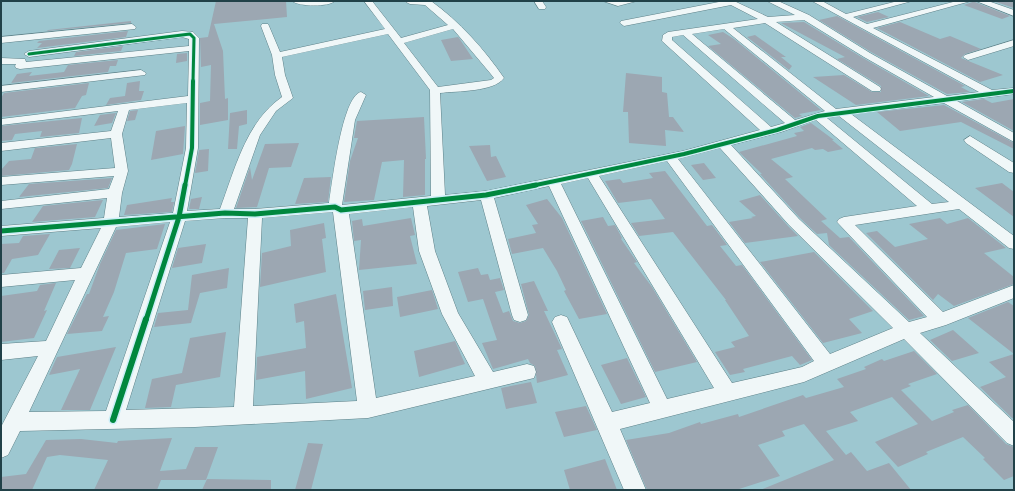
<svg xmlns="http://www.w3.org/2000/svg" width="1015" height="491" font-family="'Roboto Condensed',sans-serif">
	<rect width="100%" height="100%" fill="#9dc7d0"/>
	<path fill="#9ca7b2" d="M216,1H286L287,17L214,24L223,51L225,99L228,98V120L200,125V103L210,101L211,65L201,67L200,38L208,37Z
		M975,1V2L1010,16L1002,19L964,5Z
		M993,1H1014V8Z
		M878,12L889,17L867,22L857,17Z
		M837,16L965,86L961,87L970,92L947,94L871,52L819,20Z
		M131,21V23L47,31L48,30Z
		M804,22L863,58L929,96L856,105L813,77L844,75L872,92H881V86L837,59L845,57L781,23Z
		M900,22L940,39L950,36L981,49L965,54L961,58L1003,75L980,82L877,28Z
		M128,31L126,37L37,48L42,43H37L39,41Z
		M723,32L734,39L821,110L799,114L802,116L795,118L708,46L721,44L708,35Z
		M755,35L786,57H781L792,66L789,70L747,37Z
		M458,37L459,38L473,59L451,61L441,40Z
		M123,46L121,51L74,56L76,52Z
		M187,53V61L176,63L177,54Z
		M118,60L116,66H110L108,72L11,83L17,74L32,72L29,76L64,72L68,65Z
		M626,73L662,77V92L667,93L669,117H673L684,132L665,130L666,146L629,143L628,112H623Z
		M140,81L139,91H144L141,100L106,105L110,98L125,96L127,83Z
		M89,83L86,95L82,96L75,108L1,117V98L4,93Z
		M984,99L992,103L1014,99V131L962,102Z
		M944,105L1014,143V149L961,122L900,131L877,112Z
		M138,110L135,120L127,121L130,111Z
		M247,110V124L239,126L237,149H228L230,113Z
		M116,113L112,123L94,126L100,115Z
		M424,117L426,159H425V195L403,197L404,160L382,162L374,200L344,202L350,161L358,138H354L357,121Z
		M82,118L79,133L40,137L42,131L15,134L12,140L1,141V126Z
		M811,123L834,140H832L843,149L828,152L823,149L815,150L812,148L771,159L793,177L785,179L827,219L821,221L840,238L849,237L924,316L909,320L829,245L827,233L817,234L800,218L760,174H762L739,152L797,136L794,133L804,131L800,127Z
		M185,126L183,154L151,160L156,131Z
		M299,143L291,167L269,168L257,207L236,208L250,167L252,180L265,144Z
		M77,144L72,164L69,170L1,176V170L9,161L31,159L35,148Z
		M490,145L491,157L496,156L506,177L487,181L469,146Z
		M209,149L208,171L195,173L199,150Z
		M704,163L716,178L703,180L691,165Z
		M665,171L707,226L712,225L727,245L720,246L736,266L742,265L812,360L800,365L792,356L743,369L745,372L730,375L715,352L735,347L731,342L749,336L725,300H726L673,232L639,236L631,223L665,219L651,199L618,203L605,181L620,179L623,183L653,178L649,173Z
		M331,177L328,202L295,204L304,178Z
		M112,178L108,188L19,197L29,184Z
		M1002,183L1014,192V217L975,188Z
		M760,195L788,226L798,236L745,243L729,222L753,218L751,217L756,216L739,201Z
		M202,197L199,209H189L191,199Z
		M172,198L171,202H174L172,212L124,215L127,205Z
		M547,199L562,218L607,314L579,319L564,291L566,290L557,271L543,248L512,254L508,239L536,233L532,225L538,224L526,205Z
		M103,200L95,217L32,222L43,206Z
		M603,217L608,226L615,225L622,238L621,239L637,262L634,263L652,287L697,362L655,372L581,221Z
		M411,218L415,235L410,236L417,264L359,270L361,240L354,241L352,221L362,219L363,226Z
		M940,218L947,224L968,218L1006,248L984,253L1014,277V284L954,306L938,294L933,300L866,233L877,231L895,247L928,239L909,224Z
		M324,223L326,238L322,239L326,272L260,287L262,253L291,246L290,230Z
		M165,224L157,249L126,253L114,292L103,317L109,316L102,331L67,334L87,294H89L100,264L116,230Z
		M50,234L38,255L12,259L4,273H1V244L19,243L23,236Z
		M206,244L202,263L172,268L178,248Z
		M80,248L70,268L49,269L59,250Z
		M814,252L873,311L849,319L862,333L823,343L760,262Z
		M229,268L227,288L200,293L191,323L154,327L158,313L188,310L192,275Z
		M478,268L481,275L488,274L490,280L500,278L504,290L495,292L503,313L509,311L513,321L520,323L526,321L529,315L521,284L534,281L548,311H544L562,349L557,350L568,375L537,383L535,366L530,363L528,359L493,369L482,343L497,340L483,299L468,302L458,272Z
		M56,283L44,311L47,310L34,338L1,342V296L37,291L40,285Z
		M392,287L393,306L365,310L363,291Z
		M432,290L438,309L400,317L397,297Z
		M336,294L352,388L306,399L305,371L256,380L257,357L306,348L304,321L296,323L294,304Z
		M1008,302L1014,306V418H1012L980,387L1006,377L989,362L1014,354L968,318Z
		M953,330L979,353L952,361L930,340Z
		M226,332L220,377L176,385L171,407L145,408L152,379L182,373L190,338Z
		M455,341L465,364L419,377L414,351Z
		M116,347L90,410H61L80,369L49,375L57,357Z
		M914,351L937,374L908,384L911,386L901,390L932,421L954,412L952,410L968,405L1006,444L1014,447V476L1004,480L983,459L985,458L963,437L926,452L928,454L898,467L875,442L918,424L892,397L850,412L858,421L826,431L846,455L851,452L867,471L889,463L911,490H760L834,460L804,424L782,431L785,436L758,445L780,476L736,490H647L626,440L669,433L700,422L701,424L738,414L739,417L803,395L806,398L844,387L837,379L866,369L864,367L882,359L884,361Z
		M627,358L646,397L621,404L601,365Z
		M531,382L537,403L506,409L501,388Z
		M586,406L597,430L564,437L555,412Z
		M172,438L160,471L186,469L195,447H218L206,480H161L157,490H94L108,460L60,455L47,457L32,490H1V477L26,474L46,440L81,439L117,443L118,441Z
		M308,443L323,444L311,490H295Z
		M605,459L617,490H570L564,470Z
		M207,479L271,480V490H202Z"/>
	<g fill="none" stroke-linecap="round" stroke-linejoin="round">
		<g stroke="#5d8188" stroke-width="1">
			<path id="minor" d="M292,1H335C329,7 299,7 292,1Z
				M364,1H372L401,38L448,25L425,5L410,4L406,2L431,1C459,21 485,50 504,78C494,92 457,91 440,93L445,195L486,191L683,151L760,130L662,41L663,35L668,32L758,19L731,5L624,26L620,23L621,21L724,1H734L768,17L795,15L767,1H778L809,15L870,53L947,96L979,92L812,1H822L846,14L898,1H912L853,17L867,24L957,1H971L873,28L992,90L1014,88V94L957,101L1014,133V142L944,103L851,114L1014,236V249L1009,248L959,209L855,225L943,312L1014,285V298L946,325L920,333L1014,422V446L1007,443L904,339L804,382L620,429L646,490H624L552,322L555,317L561,315L567,317L612,412L650,403L549,186L494,198L528,315L526,320L520,322L514,320L512,315L481,200L427,206L435,251L458,313L493,372L527,364L534,366L536,372L534,378L368,418L195,427L20,431L8,455L1,458V427L38,356L1,360V344L46,341L75,280L1,287V275L81,268L101,228L1,236V226L104,218L107,198L1,209V201L109,189L114,176L1,185V177L115,168L111,138L1,151V143L111,131L118,111L1,125V119L188,96L189,51L20,69L16,68L15,66L16,64H1V58L25,59L26,62L189,46V39L182,37L29,57L24,54L29,51L182,31L193,32L199,38L198,148L187,211L220,209C235,169 246,122 282,97L275,75L272,55L261,26L262,24H268L269,26L280,52L385,29ZM804,20L864,57L934,97L836,109L733,28L765,23L872,91H880L881,89L880,87L776,22ZM453,29L490,73L494,78L491,80L438,87L404,43ZM724,29L825,111L795,120L692,34ZM388,34L430,90L431,196L342,205L355,120L366,95L361,92C342,96 332,184 329,203L255,209H234L260,135L276,111L293,98L285,75L282,57ZM683,35L785,123L771,127L672,40V37ZM187,103L186,148L173,213L119,217L122,193L128,171L122,134L129,110ZM839,116L949,202L932,204L827,118ZM816,120L917,206L844,217L839,219L837,222L927,317L909,322L799,219L731,145L781,132ZM720,148L789,225L893,328L830,354L678,159ZM667,161L814,361L802,367L732,383L599,176ZM588,178L714,388L667,399L561,184ZM413,207L419,251L442,314L475,376L376,398L349,214ZM333,212L357,401L253,406L262,218ZM225,218H248L234,407L126,410L185,221ZM170,222L106,411L29,412L116,227Z
				M534,1H542L546,7L545,9H539Z
				M603,1H637L618,6Z
				M976,1H988L1014,10V16Z
				M132,24L136,27L135,29L1,43V37Z
				M1014,40V46L968,60L963,57L965,55Z
				M141,70L146,73L145,75L1,92V86Z
				M970,136L1014,163V173L1009,172L966,143L964,140Z"/>
		</g>
		<use href="#minor" fill="#f0f7f8" fill-rule="evenodd"/>
		<g stroke="#caeef7" stroke-width="4.5">
			<path id="cycleway-far3" d="M29,54L190,34L194,38L193,82"/>
		</g>
		<g stroke="#caeef7" stroke-width="6">
			<path id="cycleway-far2" d="M185,186L192,148L193,81
				M531,186L684,154L777,130L818,116L1014,91"/>
		</g>
		<g stroke="#caeef7" stroke-width="8">
			<path id="cycleway-far1" d="M1,231L225,213L255,214L335,207L341,210L486,195L536,185
				M146,320L179,217L185,185"/>
		</g>
		<g stroke="#caeef7" stroke-width="9">
			<path id="cycleway" d="M113,420L146,319"/>
		</g>
		<use href="#cycleway-far3" stroke="#00873e" stroke-width="3"/>
		<use href="#cycleway-far2" stroke="#00873e" stroke-width="4"/>
		<use href="#cycleway-far1" stroke="#00873e" stroke-width="5"/>
		<use href="#cycleway" stroke="#00873e" stroke-width="6"/>
	</g>
	<rect width="1015" height="491" fill="none" stroke="#214148" stroke-width="4"/>
</svg>
